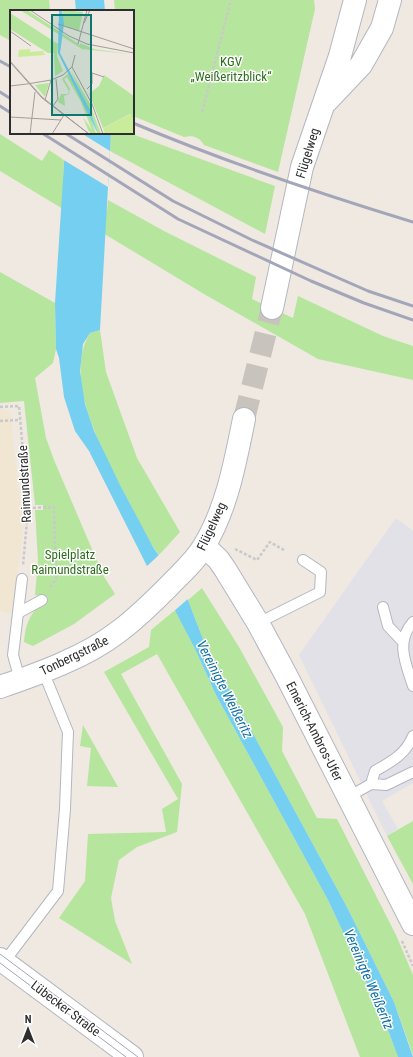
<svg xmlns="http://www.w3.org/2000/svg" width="413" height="1057" font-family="'Roboto Condensed',sans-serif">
	<rect width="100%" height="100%" fill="#efe9e1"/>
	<path fill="#e3e1e8" d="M396,518L413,531V783L382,801L398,829L387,836L299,655Z"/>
	<path fill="#f0e6d1" d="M0,410H10L23,533L12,614L0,611Z"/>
	<path fill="#b6e59e" d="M0,0H49L50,11H11V41L0,35Z
		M114,0H314L315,9L278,172L204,145C199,137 193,135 184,137L133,116V11H115Z
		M111,133H129L275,186L265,234L110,151Z
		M0,134L42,161L49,150L64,160L63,184L107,211L108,200L164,231L256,277L252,299L293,318L298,296L383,336L413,346V380L318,359L204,294L0,171Z
		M0,272L55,303L56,349L53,363L35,378L46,438L54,460L103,575L115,594L74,624L33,646L24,642C25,627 29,614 41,604L42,596L35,595L38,561L35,510H43V505H35L24,401L0,403Z
		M100,330L106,372L137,458L180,532L159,555C147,539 138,520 129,502C106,459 61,380 90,333Z
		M202,588L239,647L283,727L282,751L317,818L337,819L396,935L413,975V1055L394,1002L348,909L206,647L188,600Z
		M175,610L195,649L216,695L328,900L385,1022L398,1057H360L305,914L157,654L121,674L182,784L177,832L137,847L119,860L111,898L115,921L132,964L59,918L85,881L88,834L166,832L162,809L178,799L104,672L149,647L151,630Z
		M83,725L118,787L87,786L91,748L80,746Z
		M413,821V884L387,836Z"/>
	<path fill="#75cff0" d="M75,0H104L105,11H76Z
		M66,133H111L100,330L90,333L83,344L80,371L85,404L94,431L120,485L153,547L186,595L206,647L348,909L394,1002L413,1057H398L385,1022L328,900L216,695L195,649L167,595L147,566L89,451L75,431L64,397L59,358L56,349L55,303Z"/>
	<path fill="#efe9e1" d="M64,133H81L110,151L108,187L62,159Z
		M160,554L189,598L173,612L166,596L146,567Z"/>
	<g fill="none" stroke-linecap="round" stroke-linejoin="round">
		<path stroke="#c8c4bd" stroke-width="22" stroke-dasharray="22 11" stroke-linecap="butt" d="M244,419L272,308"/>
		<g stroke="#b4b7c1" stroke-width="12">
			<path id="service" d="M383,607L388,626L403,642
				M18,613L42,600
				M413,622C395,642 406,664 413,686
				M258,623L320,592L321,572L303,560
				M20,680L13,655L22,579
				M371,784L375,771C391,762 406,754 413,736
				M348,797L371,784L386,785L413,772
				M4,962L58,891L65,809L68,732L43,671"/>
		</g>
		<g stroke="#b4b7c1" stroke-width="24">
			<path id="secondary" d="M327,101L361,65L382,28L390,0
				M272,308L302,167L340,56L355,0
				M204,546L218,559L225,569L258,623L286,675L413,924
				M0,687C38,674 86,657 118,632C136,619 152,603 168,587C180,574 195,562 204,546C227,508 235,463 244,419
				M0,959L132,1057"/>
		</g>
		<path stroke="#c9c9c9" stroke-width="2.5" stroke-dasharray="3 2" stroke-linecap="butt" d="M202,112L231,0
			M0,407L19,406L28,508L23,566
			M0,421L20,420
			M28,508L54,507L56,579L49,589
			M235,549L257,560L270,542L284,550
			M402,941L413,966"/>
		<use href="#service" stroke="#fff" stroke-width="10"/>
		<use href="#secondary" stroke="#fff" stroke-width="22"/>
		<path stroke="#a3a6b8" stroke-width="1" d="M0,954L138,1057
			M0,963L126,1057"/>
		<path stroke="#a3a6b8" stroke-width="3" d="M0,61L11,67
			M0,92L11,99
			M0,106L11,113
			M133,123C225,162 318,193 413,222
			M42,133L178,219L311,281L364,303L413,320
			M65,133L173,201L252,240L368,291L413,306"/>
	</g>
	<g text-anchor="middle" stroke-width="3" stroke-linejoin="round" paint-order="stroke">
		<g font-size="13" fill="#2c6e1b" stroke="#fff">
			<text x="231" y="66">KGV<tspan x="231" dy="15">„Weißeritzblick“</tspan></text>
			<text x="70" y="559">Spielplatz<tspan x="70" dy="15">Raimundstraße</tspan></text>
		</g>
		<g font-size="13" fill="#2e2e2e" stroke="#fff">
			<text transform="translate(307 153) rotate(-73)" y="5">Flügelweg</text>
			<text transform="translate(24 484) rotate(-93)" y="5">Raimundstraße</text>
			<text transform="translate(211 526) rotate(-65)" y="5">Flügelweg</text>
			<text transform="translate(74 655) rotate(-26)" y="5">Tonbergstraße</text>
			<text transform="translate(315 731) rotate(63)" y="5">Emerich-Ambros-Ufer</text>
			<text transform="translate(66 1008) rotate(37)" y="5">Lübecker Straße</text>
		</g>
		<g font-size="14" font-style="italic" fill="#0d6fa3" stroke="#fff">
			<text transform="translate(225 689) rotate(63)" y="5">Vereinigte Weißeritz</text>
			<text transform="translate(369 979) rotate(67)" y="5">Vereinigte Weißeritz</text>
		</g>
	</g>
	<g transform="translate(10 10)">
		<rect width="124" height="124" fill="#efe9e1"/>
		<path d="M10,0H17L70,35V33L84,39L119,44L72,39ZM53,0L73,2L69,21L53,15ZM0,3L48,34L47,46L53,61L45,66L44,43H38L0,19ZM61,61L80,94L91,124H88ZM59,63L79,102L86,124H81L78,120L73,107L82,120L71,92L57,67L54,69L60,79L59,84L54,86L55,96L48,92L51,84H58L59,81L52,69ZM94,65L124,86V111L120,104L93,118L79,84L89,76ZM39,73L35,87L25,75Z" fill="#b6e59e"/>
		<path d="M20,39V42L33,41L35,45L8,47L9,40ZM121,104L124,111V124H95L93,118Z" fill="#c9ec9a"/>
		<path d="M49,0H52L54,14L50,43L80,100L88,124L48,43Z" fill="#75cff0"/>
		<path fill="none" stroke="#a29e99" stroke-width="1" d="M20,0L59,26L77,34L124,43M74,13L80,0M48,14L124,39M0,21L21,36M68,34L77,0M0,51L32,87L79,124M0,52L32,88L79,124M62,57L82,94L93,124M17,74L41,70L53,65L62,57L65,45M0,76L17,74M77,79L82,74V63L94,67M35,90L41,70M43,96L48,89L46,69M0,107L51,110M20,124L25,82M42,124L54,105"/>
		<path fill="#0f766e" fill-opacity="0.15" stroke="#0f766e" stroke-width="2" d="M42,5H81V105H42Z"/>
		<rect width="124" height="124" fill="none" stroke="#2e2e2e" stroke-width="2"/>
	</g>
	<g transform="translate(28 1029)" stroke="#ffffff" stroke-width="3" paint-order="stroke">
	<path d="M0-3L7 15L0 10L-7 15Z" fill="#2e2e2e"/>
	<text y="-6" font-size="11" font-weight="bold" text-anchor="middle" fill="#2e2e2e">N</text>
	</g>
</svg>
